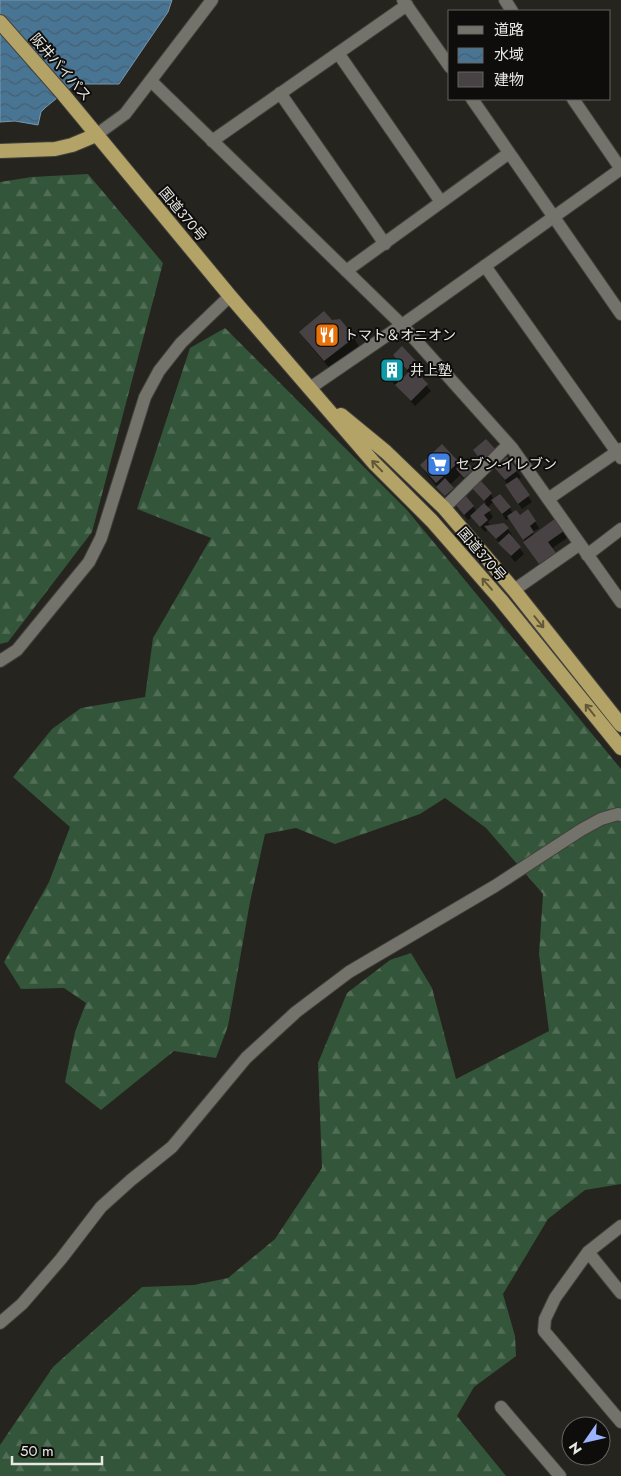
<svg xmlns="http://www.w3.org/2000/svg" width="621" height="1476" font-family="Jost,'Noto Sans JP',sans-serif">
	<defs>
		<pattern id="forest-firs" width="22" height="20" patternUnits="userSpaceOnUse" patternTransform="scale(1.25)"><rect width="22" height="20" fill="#335539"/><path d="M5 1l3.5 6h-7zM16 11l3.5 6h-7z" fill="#516d56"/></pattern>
		<pattern id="water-waves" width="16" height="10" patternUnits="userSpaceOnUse" patternTransform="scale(1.25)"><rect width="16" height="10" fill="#497594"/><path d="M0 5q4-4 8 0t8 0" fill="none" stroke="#475f70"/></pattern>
	</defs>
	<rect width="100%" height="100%" fill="#25241f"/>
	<path fill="url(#forest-firs)" d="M88,174L163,263L92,532L8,642L0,644V182L32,177Z
		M225,328L407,510L621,769V1184L585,1190L548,1219L503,1294L515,1336L516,1356L474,1387L457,1416L506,1476H0V1445L53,1367L142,1287L194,1285L228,1278L275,1239L322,1168L318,1063L347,993L390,960L411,953L432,988L456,1079L549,1031L539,954L543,894L486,828L445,798L420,814L335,844L296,828L265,834L250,902L228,1026L216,1058L174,1051L101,1110L65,1082L75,1032L86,1003L64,988L21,989L4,962L49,882L70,827L13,777L52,729L81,708L145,697L153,638L211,538L137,509L190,348Z"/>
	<path fill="url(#water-waves)" stroke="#7897ac" d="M0,0H172L168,12L119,84H81L78,81L46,107L41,112L38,125L15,121L0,122Z"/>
	<path fill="#0007" d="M301,333L354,338L360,348L331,370L307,342Z
		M402,348L419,368L415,372L431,391L415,406L386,375L383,369L403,373L405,377L409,374L395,355Z
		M507,458L521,477L517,480L532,502L522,509L510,492L508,485L500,474Z
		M465,462L477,476L468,484L460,475L450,485L457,495L450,501L427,475L422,466L458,463L460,467Z
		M473,487L491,494L494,500L510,508L513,514L519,517L528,511L539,528L533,532L534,535L563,531L567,538L551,549L558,560L544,570L509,518L506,520L494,501L487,508L493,517L488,522L490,526L503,524L508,529L512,535L510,536L524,554L515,562L488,529L485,532L472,517L468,520L457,505L466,497L477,512L486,503Z"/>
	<path fill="#484245" d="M324,311L332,320L340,319L355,337L324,361L299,332Z
		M402,346L416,361L407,370L393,355Z
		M391,359L404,372L393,382L381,369Z
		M413,368L428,384L411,401L395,385Z
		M486,439L498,452L484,464L473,450Z
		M442,444L459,462L436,483L420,465Z
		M507,457L518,470L505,480L494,467Z
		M465,460L474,469L464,478L456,469Z
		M517,477L530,495L518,504L505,485Z
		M445,478L454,488L445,496L436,487Z
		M480,480L492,493L484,501L471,487Z
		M500,494L511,507L502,514L491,500Z
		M466,496L474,506L464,515L455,504Z
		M484,503L491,510L484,515L488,520L480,527L470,516Z
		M528,509L536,521L530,526L534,532L523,540L507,516L516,510L520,515Z
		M556,518L564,531L548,542L556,553L539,564L523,542Z
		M504,523L509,528L496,539L484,526Z
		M509,533L521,547L511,556L498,543Z"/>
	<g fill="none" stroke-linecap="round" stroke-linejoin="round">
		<g stroke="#42413d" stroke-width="14">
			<path id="minor" d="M403,0L450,67
				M338,53L441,202
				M151,81L402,325L512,448L621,602
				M280,93L385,244
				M472,99L621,314
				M212,141L407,5
				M485,266L621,458
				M346,271L509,153
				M548,499L621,449
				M444,508L508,445
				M587,555L621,529
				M514,590L580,544
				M621,1226L588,1252L555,1298L545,1319L544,1331L621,1422
				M588,1252L621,1293
				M0,1323L22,1304L61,1259L101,1207L131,1180L172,1147L246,1058L296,1012L349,972L495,886L581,830L601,819L618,814L621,815
				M501,1407L560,1476"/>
		</g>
		<g stroke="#42413d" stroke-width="14">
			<path id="tertiary" d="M505,0L512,11
				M573,99L621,169
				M96,135L125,114L212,0
				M310,388L402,325L621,169
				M0,661L17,650L89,562L101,538L145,397L159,371L181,343L230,296"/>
		</g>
		<g stroke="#42413d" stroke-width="16">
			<path id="trunk" d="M0,22L63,94L230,296L374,463L432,521L501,600L621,748
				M0,151L55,149L72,145L96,135
				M341,415L386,452L444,508L514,590L621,725"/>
		</g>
		<use href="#minor" stroke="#73726b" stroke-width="12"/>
		<use href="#tertiary" stroke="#73726b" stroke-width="12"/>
		<use href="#trunk" stroke="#b4a366" stroke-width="14"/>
	</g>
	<defs><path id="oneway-shaft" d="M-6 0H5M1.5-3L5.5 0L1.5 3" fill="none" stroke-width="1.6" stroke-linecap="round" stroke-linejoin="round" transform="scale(1.25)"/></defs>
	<g stroke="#615838">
		<use href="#oneway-shaft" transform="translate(377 466) rotate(-134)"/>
		<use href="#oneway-shaft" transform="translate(487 584) rotate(-131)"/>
		<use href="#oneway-shaft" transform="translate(539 622) rotate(51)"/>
		<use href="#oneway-shaft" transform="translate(590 710) rotate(-129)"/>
	</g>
	<defs>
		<g id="restaurant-square" transform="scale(1.25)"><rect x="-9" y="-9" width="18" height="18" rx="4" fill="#e8710a" stroke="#0e0d0b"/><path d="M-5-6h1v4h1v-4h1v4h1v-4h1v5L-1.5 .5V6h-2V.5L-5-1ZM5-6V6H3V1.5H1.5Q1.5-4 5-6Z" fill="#fff"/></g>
		<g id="building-square" transform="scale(1.25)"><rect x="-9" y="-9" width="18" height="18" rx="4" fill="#0f9aa8" stroke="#0e0d0b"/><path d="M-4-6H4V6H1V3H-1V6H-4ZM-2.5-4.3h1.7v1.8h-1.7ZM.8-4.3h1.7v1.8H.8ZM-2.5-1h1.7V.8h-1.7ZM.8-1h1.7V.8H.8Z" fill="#fff"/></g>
		<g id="supermarket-square" transform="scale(1.25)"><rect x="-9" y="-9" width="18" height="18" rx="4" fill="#3f7fe0" stroke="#0e0d0b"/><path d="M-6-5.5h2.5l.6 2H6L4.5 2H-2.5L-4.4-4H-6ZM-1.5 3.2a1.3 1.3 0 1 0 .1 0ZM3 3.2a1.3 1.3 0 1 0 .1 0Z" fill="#fff"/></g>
	</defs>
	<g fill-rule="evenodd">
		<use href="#restaurant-square" x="327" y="335"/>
		<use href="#building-square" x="392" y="370"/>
		<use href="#supermarket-square" x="439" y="464"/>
	</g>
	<g text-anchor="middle" stroke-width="4" stroke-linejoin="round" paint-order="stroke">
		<g font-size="14" fill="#e7e7e3" stroke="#0e0d0b">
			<text transform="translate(61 67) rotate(49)" y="5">阪井バイパス</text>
			<text transform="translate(183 214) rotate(50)" y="5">国道370号</text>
			<text transform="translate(482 554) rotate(49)" y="5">国道370号</text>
		</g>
		<g font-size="14" fill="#e7e7e3" stroke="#0e0d0b" text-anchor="start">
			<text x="344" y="340">トマト＆オニオン</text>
			<text x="410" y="375">井上塾</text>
			<text x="456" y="469">セブン-イレブン</text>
		</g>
	</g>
	<rect x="448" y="10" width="162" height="90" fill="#0e0d0b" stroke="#656461"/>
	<rect x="458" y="26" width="25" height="8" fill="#73726b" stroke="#656461"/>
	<text x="494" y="35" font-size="15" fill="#e7e7e3">道路</text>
	<rect x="458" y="48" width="25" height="15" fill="url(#water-waves)" stroke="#656461"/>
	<text x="494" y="60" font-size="15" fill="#e7e7e3">水域</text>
	<rect x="458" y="72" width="25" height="15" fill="#484245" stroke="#656461"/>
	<text x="494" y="85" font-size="15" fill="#e7e7e3">建物</text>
	<g transform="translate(586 1441) rotate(236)"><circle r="24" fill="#0e0d0b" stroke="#656461"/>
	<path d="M0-4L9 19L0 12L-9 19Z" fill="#9cb4fd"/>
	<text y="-8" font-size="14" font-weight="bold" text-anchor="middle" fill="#e7e7e3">N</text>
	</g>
	<path d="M12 1456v8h90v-8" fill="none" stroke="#e7e7e3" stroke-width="2.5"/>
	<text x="20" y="1456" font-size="15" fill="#e7e7e3" stroke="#0e0d0b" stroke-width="4" paint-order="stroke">50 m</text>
</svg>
